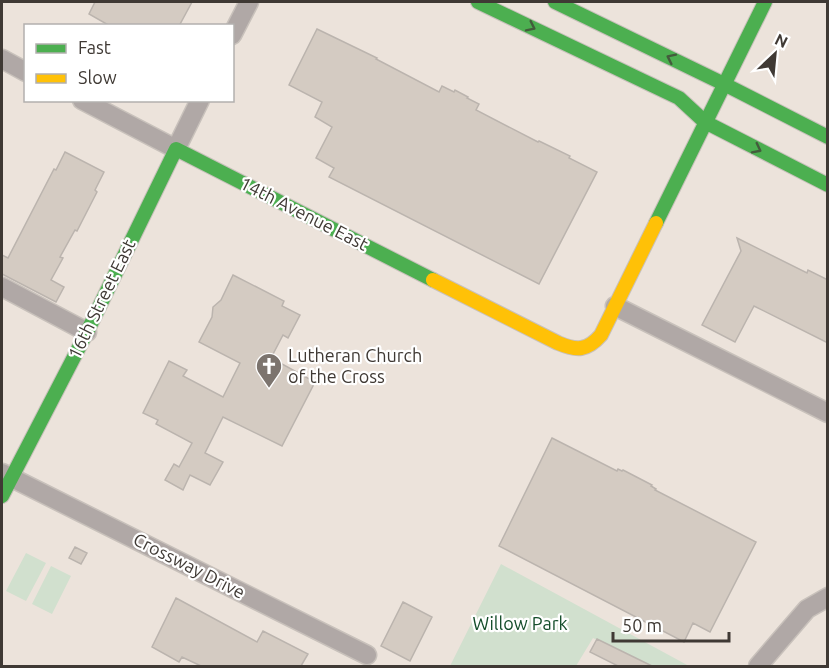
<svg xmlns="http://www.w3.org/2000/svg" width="829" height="668" font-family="Ubuntu,sans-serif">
	<rect width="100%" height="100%" fill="#ece3db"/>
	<path fill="#d1e0ce" d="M26,553L46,563L26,601L6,591Z
		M501,564L689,666H649L593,638L576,666H450Z
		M51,566L71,576L52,614L32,604Z"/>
	<path fill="#d4cbc2" stroke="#bbb4ae" stroke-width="1.5" d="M95,2H192L179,26H110L89,14Z
		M317,29L377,58L376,59L439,92L442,86L454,92L455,90L468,97L467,98L479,104L476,110L538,142L539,141L570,156L569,158L597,172L539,284L329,177L334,168L316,158L332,127L315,117L322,102L289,85Z
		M65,152L104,172L95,190L97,192L77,231L75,230L60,257L63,258L51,280L64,287L56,302L2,274V255L8,258L54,169L56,170Z
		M737,238L807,273L808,270L828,280V343L754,306L735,342L702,325L741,251Z
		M233,275L284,301L282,306L300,315L288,338L283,335L271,358L315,382L282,446L223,417L205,453L223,462L210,485L190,475L183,490L165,480L174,464L179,467L192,443L156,424L158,420L143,413L169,361L187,370L183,376L223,397L240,363L199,342L212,317L213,307L221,300Z
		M552,438L617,471L618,469L622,471L623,470L652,485L651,486L656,489L655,490L756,542L710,632L693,623L684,642L499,546Z
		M75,547L87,553L81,564L69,558Z
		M176,598L257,642L263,631L308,654L301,666H201L182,657L179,662L152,647Z
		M403,602L432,617L410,661L381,646Z
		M597,639L652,666H618L590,652Z"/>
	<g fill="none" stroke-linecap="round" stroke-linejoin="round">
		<g stroke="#c8c1bb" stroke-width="21">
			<path id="street" d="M232,35L249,2
				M2,59L26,72
				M82,100L176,149L200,100
				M2,287L87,332
				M615,306L828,413
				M2,473L367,655
				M758,666L807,609L828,597"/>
		</g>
		<g stroke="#c8c1bb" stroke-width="16">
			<path id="fast" d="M478,2L679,98L705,122L828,185
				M555,2L724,84L828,137
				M656,223L765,2
				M2,496L87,332L176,149L433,280"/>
		</g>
		<g stroke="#c8c1bb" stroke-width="16">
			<path id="slow" d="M433,280L558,343C577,351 587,351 601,335L656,223"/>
		</g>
		<use href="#street" stroke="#b0a8a6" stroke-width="18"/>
		<use href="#fast" stroke="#4caf50" stroke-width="14"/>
		<use href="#slow" stroke="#ffc107" stroke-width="14"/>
	</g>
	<defs><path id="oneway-chevron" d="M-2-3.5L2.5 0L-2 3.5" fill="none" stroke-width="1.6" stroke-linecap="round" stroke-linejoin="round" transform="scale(1.5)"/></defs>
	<g stroke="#435c3c">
		<use href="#oneway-chevron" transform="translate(531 27) rotate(26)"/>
		<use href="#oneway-chevron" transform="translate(671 58) rotate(-154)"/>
		<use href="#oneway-chevron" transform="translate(757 149) rotate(27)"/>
	</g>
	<defs>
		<g id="church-pin" transform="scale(1.35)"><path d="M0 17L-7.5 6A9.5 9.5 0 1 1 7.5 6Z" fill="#7c746e" stroke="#fff"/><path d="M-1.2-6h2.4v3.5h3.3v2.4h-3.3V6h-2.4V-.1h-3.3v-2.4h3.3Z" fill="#fff"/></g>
	</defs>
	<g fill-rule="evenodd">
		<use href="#church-pin" x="269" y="366"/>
	</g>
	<g text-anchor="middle" stroke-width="4.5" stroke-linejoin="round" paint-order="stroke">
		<g font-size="18" fill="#3f3934" stroke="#fff">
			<text transform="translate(304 214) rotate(27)" y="6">14th Avenue East</text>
			<text transform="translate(102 299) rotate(-64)" y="6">16th Street East</text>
			<text transform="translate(189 566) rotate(27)" y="6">Crossway Drive</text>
		</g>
		<g font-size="18" fill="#3f3934" stroke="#fff" text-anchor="start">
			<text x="288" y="362">Lutheran Church<tspan x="288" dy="21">of the Cross</tspan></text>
		</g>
		<g font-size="18" fill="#154e2b" stroke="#fff">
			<text x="520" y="630">Willow Park</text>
		</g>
	</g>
	<rect width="829" height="668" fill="none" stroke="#3f3934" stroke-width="6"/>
	<rect x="24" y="24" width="210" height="78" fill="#ffffff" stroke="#b2b0ae" stroke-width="1.5"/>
	<rect x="36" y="44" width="30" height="9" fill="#4caf50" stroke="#b2b0ae" stroke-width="1.5"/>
	<text x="78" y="54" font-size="18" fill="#3f3934">Fast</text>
	<rect x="36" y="74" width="30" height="9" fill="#ffc107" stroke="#b2b0ae" stroke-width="1.5"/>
	<text x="78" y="84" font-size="18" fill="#3f3934">Slow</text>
	<g transform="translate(775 54) rotate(26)" stroke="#ffffff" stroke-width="4.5" paint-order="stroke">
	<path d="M0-4.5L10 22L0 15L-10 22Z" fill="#3f3934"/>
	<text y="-9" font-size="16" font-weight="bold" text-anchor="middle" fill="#3f3934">N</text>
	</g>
	<path d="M613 632v9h116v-9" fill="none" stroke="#3f3934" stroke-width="3"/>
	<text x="622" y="632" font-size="18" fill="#3f3934" stroke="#ffffff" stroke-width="4.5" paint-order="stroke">50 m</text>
</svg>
